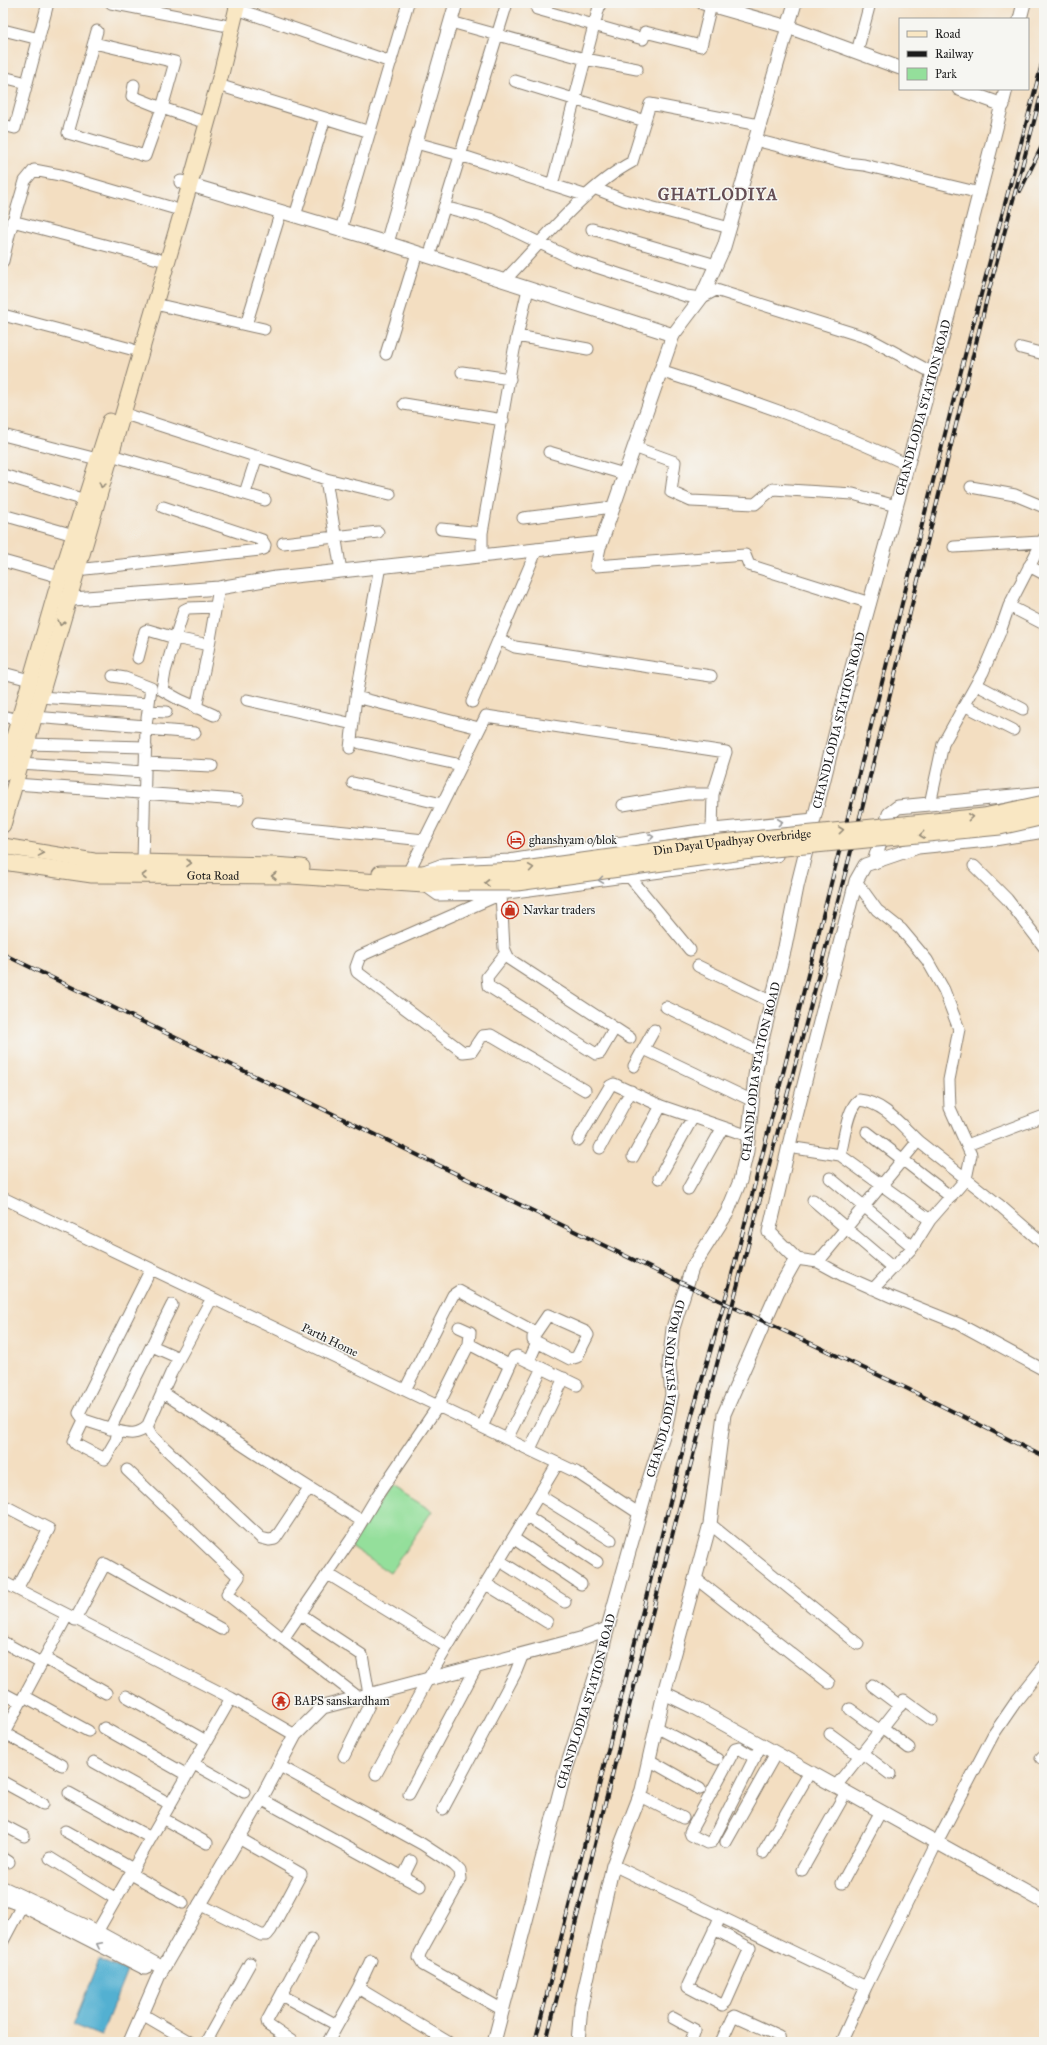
<svg xmlns="http://www.w3.org/2000/svg" width="1047" height="2045" font-family="'IM FELL Great Primer',serif">
	<rect width="100%" height="100%" fill="#f6f6f2"/>
	<filter id="ink" filterUnits="userSpaceOnUse"><feTurbulence type="fractalNoise" baseFrequency=".025" numOctaves="2"/><feDisplacementMap in="SourceGraphic" scale="8" xChannelSelector="R" yChannelSelector="G"/><feConvolveMatrix kernelMatrix="1 2 1 2 8 2 1 2 1" color-interpolation-filters="sRGB"/></filter>
	<filter id="wash" filterUnits="userSpaceOnUse"><feTurbulence type="fractalNoise" baseFrequency=".012" numOctaves="4" result="noise"/><feDisplacementMap in="SourceGraphic" scale="16" xChannelSelector="R" yChannelSelector="G"/><feGaussianBlur stdDeviation="0.9" result="paint"/><feColorMatrix in="noise" values="0 0 0 0 0 0 0 0 0 0 0 0 0 0 0 0 0 1.4 0 .05"/><feComposite in="paint" operator="in"/></filter>
	<g filter="url(#wash)">
		<rect width="100%" height="100%" fill="#f3dec1"/>
		<path fill="#94df9b" stroke="#587e5c" d="M392,1486L432,1511L390,1573L350,1546Z"/>
		<path fill="#53b0d1" stroke="#386676" d="M99,1960L127,1971L101,2036L73,2025Z"/>
	</g>
	<g filter="url(#ink)">
		<g fill="none" stroke-linecap="round" stroke-linejoin="round">
			<g stroke="#887d6e" stroke-width="13">
				<path id="minor" d="M111,3L223,25
					M237,9L391,62
					M537,9L643,39L645,32L701,46L711,5
					M451,22L585,59L637,69
					M3,30L39,39
					M97,31L68,133L145,156L162,108L198,120
					M94,43L175,62L162,108L132,96L134,85
					M857,52L870,3
					M3,77L27,83
					M515,81L645,121
					M218,85L370,132
					M3,125L15,128L48,3
					M755,140L846,163L864,165L980,193
					M416,143L460,155L587,196
					M552,185L600,3
					M596,189L624,200L730,228
					M444,207L490,219L575,260L686,296L701,298L716,290L868,338L933,373
					M295,216L325,118
					M12,221L158,259
					M341,229L408,3
					M592,229L716,265
					M9,235L25,181L34,170L60,175L173,208
					M429,257L507,3
					M3,261L9,235L4,234
					M504,281C541,243 585,187 632,162L650,104L759,125
					M155,304L246,325L281,211
					M3,315L131,349
					M246,325L264,329
					M517,336L588,349
					M1021,348L1044,354
					M386,354L417,253
					M660,371C744,398 828,426 908,465
					M462,372L510,379
					M404,404L503,420
					M122,413L326,479L390,494
					M3,435L105,461
					M634,447L675,462L671,492L691,501L755,504L773,489L853,494L896,506
					M549,452L624,474
					M111,455L265,500
					M3,475L85,500
					M326,479L341,571
					M971,487L1015,495L1044,507
					M245,493L257,456
					M3,515L74,535
					M523,518L613,507
					M441,529L482,533
					M283,543L378,532
					M601,543L596,566L745,555L749,565L870,603
					M954,547L1040,542
					M482,555V533L514,350L528,289
					M3,561L60,577
					M1029,566L1044,574
					M76,570L260,550L264,549L265,545L262,540L163,507
					M1009,606L1044,624
					M499,639L515,647L711,676
					M209,645L175,638L165,672L162,690L180,700L214,715
					M138,658L145,631L148,630L175,638L184,610L188,608L216,607
					M3,673L30,680
					M977,685L1023,709
					M39,697L149,704
					M356,697L479,728
					M247,700L353,724
					M472,702L537,549
					M966,706L1013,730
					M196,708L208,651L219,588
					M148,711L166,712
					M3,716L19,720
					M34,717L146,726
					M146,729L195,733
					M360,743L461,765
					M27,744L146,747
					M350,748L356,697L380,566
					M145,763L212,766
					M20,764L145,772L146,726L151,688L125,678L113,676
					M353,783L442,804
					M15,784L238,800
					M930,804L943,744L983,672L1000,632L1009,606L1044,538
					M623,805L687,794H713
					M258,823L424,840
					M143,863L145,772
					M974,866L1007,899L1044,947
					M424,871L443,864L509,860L693,831L814,819
					M629,871V876L690,950
					M408,873L486,716L726,752L713,794L712,829
					M424,885L438,895L501,894L777,856
					M501,894L360,956L356,967L357,972L463,1052L472,1051L482,1036L491,1035L585,1090
					M501,894L504,948L509,959L630,1038
					M505,954L487,977L488,986L596,1054L600,1053L614,1029
					M698,966L772,1002
					M666,1007L759,1052
					M644,1049L753,1101
					M634,1066L654,1030
					M867,1132L951,1197
					M578,1140L610,1086L614,1084L661,1106L749,1136
					M967,1145L1044,1116
					M788,1147L840,1155L930,1220L966,1179L971,1155L950,1108L949,1080L959,1029L944,990L927,960L901,929L877,910L856,881
					M600,1148L631,1091
					M840,1155C844,1141 847,1108 859,1100C883,1102 901,1125 918,1141
					M633,1157L661,1106
					M659,1178L693,1117
					M830,1178L913,1247
					M688,1189L723,1127
					M3,1198L576,1472L640,1514
					M813,1200L893,1268
					M796,1259L818,1262L842,1275L892,1297L959,1324L1044,1370
					M818,1262L918,1141L998,1204L1044,1244
					M873,1289L913,1247L930,1220
					M212,1298L171,1373L147,1427L152,1436L261,1538L269,1540L275,1539L309,1488
					M548,1315L586,1332L588,1335L577,1357L570,1359L533,1340V1337Z
					M459,1327L470,1332L469,1344L507,1364L511,1363L514,1357L517,1356L577,1385
					M152,1346L179,1358
					M529,1361L537,1343
					M405,1390L453,1295L459,1291L533,1331
					M162,1392L253,1452L362,1521
					M84,1420L74,1441L76,1444L105,1459L116,1440L118,1431L84,1420L79,1413L151,1269
					M482,1427L511,1363
					M110,1429L172,1305
					M118,1431C130,1434 137,1435 147,1427
					M507,1439L542,1368
					M530,1449L564,1378
					M127,1470L239,1577L227,1594L283,1639
					M539,1495L611,1540
					M3,1505L49,1529L17,1589
					M527,1516L597,1562
					M710,1524L858,1644
					M513,1538L581,1584
					M500,1561L565,1602
					M328,1574L447,1647
					M695,1578L829,1683
					M3,1582L231,1698L295,1735
					M486,1584L547,1622
					M300,1614L362,1655L369,1694V1705L344,1756
					M75,1620L105,1564L221,1629
					M3,1642L41,1663
					M44,1658L106,1693
					M872,1685L900,1706
					M3,1693L20,1702
					M24,1696L88,1731
					M126,1696L206,1741
					M358,1697L283,1639L352,1538L377,1496L438,1406L469,1344
					M850,1709L880,1731
					M656,1727L717,1759
					M882,1727L909,1748
					M104,1728L187,1775
					M4,1733L62,1765
					M830,1734L860,1756
					M3,1735L67,1616
					M862,1753L890,1774
					M755,1758L739,1748L735,1749L690,1832L691,1835L707,1843L712,1842L757,1753L761,1745
					M1041,1758L1044,1755
					M649,1760L700,1789
					M94,1762L170,1804
					M194,1764L244,1792
					M278,1765L422,1844L454,1865L460,1871L461,1879L420,1953L419,1958L423,1965L503,2010
					M376,1774L428,1679L558,1463
					M3,1782L43,1804
					M836,1786L904,1700L932,1720
					M69,1793L151,1838
					M409,1794L477,1666
					M640,1796L683,1818
					M261,1799L403,1877L411,1861
					M443,1809L515,1674L523,1654
					M162,1818L207,1843
					M3,1825L24,1836
					M65,1831L133,1869
					M726,1842L776,1753
					M763,1853L810,1772
					M3,1858L9,1862
					M50,1858L116,1899
					M613,1865L866,1987
					M802,1870L846,1792
					M131,1874L183,1903
					M403,1877L420,1886
					M842,1883L881,1811
					M199,1904L261,1935H267L271,1930L301,1874L237,1837
					M714,1929L750,1948L726,2002L722,2005L688,1987V1985L717,1924L720,1917
					M97,1932L231,1698
					M311,1939L281,1995L337,2025
					M3,1941L22,1905
					M358,1988L371,1960
					M281,1995L267,2021L268,2025L293,2042
					M142,2014L190,2042
					M673,2018L695,2030L691,2042
					M206,2042L250,1963
					M328,2042L358,1988L448,2042
					M721,2042L732,2018L735,2016L779,2036L780,2042
					M841,2042L866,1987L937,1842L993,1735L1017,1700L1044,1666"/>
			</g>
			<g stroke="#887d6e" stroke-width="15">
				<g id="tertiary">
					<path d="M703,3L788,27L900,68"/>
					<path d="M1020,19L1024,3"/>
					<path d="M959,89L1003,105"/>
					<path d="M387,243L456,3"/>
					<path d="M673,335L701,298L724,247L795,3"/>
					<path d="M60,600L219,588L276,578L601,543L673,335L387,243L181,182"/>
					<path d="M1044,831L988,840L918,847L865,865L856,881L794,1124L769,1232L796,1259L778,1291L724,1414L710,1524L664,1693L693,1707L1044,1902"/>
					<path d="M874,862L889,814L898,807L1044,793"/>
					<path d="M3,1888L97,1932L163,1968"/>
					<path d="M3,1898L22,1905L145,1968"/>
					<path d="M130,2042L159,1975L261,1799L295,1735L323,1707L580,1639L607,1629"/>
					<path id="s1" d="M494,2042L564,1776L598,1668L605,1638L648,1483L666,1426L672,1394L669,1365L673,1328L692,1268L727,1213L740,1181L747,1151L755,1076L759,1052L785,947L797,887L852,667L937,358L1006,89"/>
					<path d="M578,2042L581,2006L613,1865L642,1790L664,1693"/>
				</g>
			</g>
			<g stroke="#887d6e" stroke-width="17">
				<g id="secondary">
					<path d="M3,774L57,588L110,421"/>
					<path d="M3,825L190,184L221,74L238,3"/>
					<path d="M3,846L94,861L274,865L302,867"/>
					<path id="s2" d="M3,862L92,875L291,876L424,885L457,883"/>
					<path d="M380,873H451"/>
				</g>
			</g>
			<use href="#minor" stroke="#fff" stroke-width="11"/>
			<use href="#tertiary" stroke="#fff" stroke-width="13"/>
			<use href="#secondary" stroke="#f9e7c3" stroke-width="15"/>
			<g stroke="#1c1c1c" stroke-width="4">
				<path id="rail" d="M1020,191L1044,142
					M3,954L667,1276L908,1389L1044,1457
					M535,2042L691,1418L729,1286L964,359L1044,56
					M546,2042L660,1582L862,809L988,294L1044,84"/>
			</g>
			<use href="#rail" stroke="#f6f6f2" stroke-width="2.5" stroke-dasharray="8" stroke-linecap="butt"/>
			<g stroke="#887d6e" stroke-width="17" stroke-linecap="butt">
				<g id="secondary-bridge">
					<path id="s3" d="M451,873L517,870L712,843L984,816L1044,803"/>
					<path d="M457,883H517L743,852L1000,827L1044,817"/>
				</g>
			</g>
			<use href="#secondary-bridge" stroke="#f9e7c3" stroke-width="15"/>
		</g>
		<defs><path id="oneway-chevron" d="M-2-3.5L2.5 0L-2 3.5" fill="none" stroke-width="1.6" stroke-linecap="round" stroke-linejoin="round"/></defs>
		<g stroke="#968c78">
			<use href="#oneway-chevron" transform="translate(102 485) rotate(107)"/>
			<use href="#oneway-chevron" transform="translate(61 623) rotate(106)"/>
			<use href="#oneway-chevron" transform="translate(970 817) rotate(-6)"/>
			<use href="#oneway-chevron" transform="translate(841 830) rotate(-6)"/>
			<use href="#oneway-chevron" transform="translate(922 835) rotate(174)"/>
			<use href="#oneway-chevron" transform="translate(41 853) rotate(10)"/>
			<use href="#oneway-chevron" transform="translate(189 863) rotate(1)"/>
			<use href="#oneway-chevron" transform="translate(531 868) rotate(-8)"/>
			<use href="#oneway-chevron" transform="translate(144 876) rotate(-180)"/>
			<use href="#oneway-chevron" transform="translate(274 876) rotate(-180)"/>
			<use href="#oneway-chevron" transform="translate(487 883) rotate(180)"/>
		</g>
		<g stroke="#999">
			<use href="#oneway-chevron" transform="translate(780 822) rotate(-6)"/>
			<use href="#oneway-chevron" transform="translate(651 837) rotate(-8)"/>
			<use href="#oneway-chevron" transform="translate(601 880) rotate(172)"/>
			<use href="#oneway-chevron" transform="translate(99 1945) rotate(-153)"/>
		</g>
	</g>
	<defs>
		<g id="hotel-ring" transform="scale(0.9)"><circle r="9.5" fill="#f6f6f2" stroke="#c8321e" stroke-width="1.5"/><path d="M-6-4.5h1.5V1H6V5H4.5V3h-9V5H-6ZM-4 0a1.8 1.8 0 1 1 3.6 0ZM.5 0V-2.5h3Q6-2.5 6 0Z" fill="#c8321e"/></g>
		<g id="shop-ring" transform="scale(0.9)"><circle r="9.5" fill="#f6f6f2" stroke="#c8321e" stroke-width="1.5"/><path d="M-5-2.5h2.3a2.7 3.5 0 0 1 5.4 0H5L5.5 6h-11ZM-1.5-2.5h3a1.5 2.3 0 0 0-3 0Z" fill="#c8321e"/></g>
		<g id="temple-ring" transform="scale(0.9)"><circle r="9.5" fill="#f6f6f2" stroke="#c8321e" stroke-width="1.5"/><path d="M0-6L5-2H3V0L6.5 2.5H4V6H1.5V3h-3V6H-4V2.5H-6.5L-3 0V-2H-5Z" fill="#c8321e"/></g>
	</defs>
	<g fill-rule="evenodd">
		<use href="#hotel-ring" x="516" y="840"/>
		<use href="#shop-ring" x="510" y="910"/>
		<use href="#temple-ring" x="281" y="1701"/>
	</g>
	<g text-anchor="middle" stroke-width="3" stroke-linejoin="round" paint-order="stroke">
		<g font-size="12" fill="#1c1c1c" stroke="#f6f6f2">
			<text dy="4" stroke="none"><textPath href="#s1" startOffset="1697">CHANDLODIA STATION ROAD</textPath></text>
			<text dy="4" stroke="none"><textPath href="#s1" startOffset="1373">CHANDLODIA STATION ROAD</textPath></text>
			<text dy="4" stroke="none"><textPath href="#s3" startOffset="283">Din Dayal Upadhyay Overbridge</textPath></text>
			<text dy="4" stroke="none"><textPath href="#s2" startOffset="211">Gota Road</textPath></text>
			<text dy="4" stroke="none"><textPath href="#s1" startOffset="1013">CHANDLODIA STATION ROAD</textPath></text>
			<text transform="translate(330 1340) rotate(26)" y="4">Parth Home</text>
			<text dy="4" stroke="none"><textPath href="#s1" startOffset="677">CHANDLODIA STATION ROAD</textPath></text>
			<text dy="4" stroke="none"><textPath href="#s1" startOffset="353">CHANDLODIA STATION ROAD</textPath></text>
		</g>
		<g font-size="12" fill="#1c1c1c" stroke="#f6f6f2" text-anchor="start">
			<text x="529" y="844">ghanshyam o/blok</text>
			<text x="523" y="914">Navkar traders</text>
			<text x="294" y="1705">BAPS sanskardham</text>
		</g>
		<g font-size="16" font-weight="bold" letter-spacing="1" fill="#654e55" stroke="#f6f6f2">
			<text x="718" y="200">GHATLODIYA</text>
		</g>
	</g>
	<rect width="1047" height="2045" fill="none" stroke="#f6f6f2" stroke-width="16"/>
	<rect x="899" y="18" width="130" height="72" fill="#f6f6f2" stroke="#9f9f9c"/>
	<rect x="907" y="31" width="20" height="6" fill="#f9e7c3" stroke="#9f9f9c"/>
	<text x="935" y="38" font-size="12" fill="#1c1c1c">Road</text>
	<rect x="907" y="51" width="20" height="6" fill="#1c1c1c" stroke="#9f9f9c"/>
	<text x="935" y="58" font-size="12" fill="#1c1c1c">Railway</text>
	<rect x="907" y="68" width="20" height="12" fill="#94df9b" stroke="#9f9f9c"/>
	<text x="935" y="78" font-size="12" fill="#1c1c1c">Park</text>
</svg>
